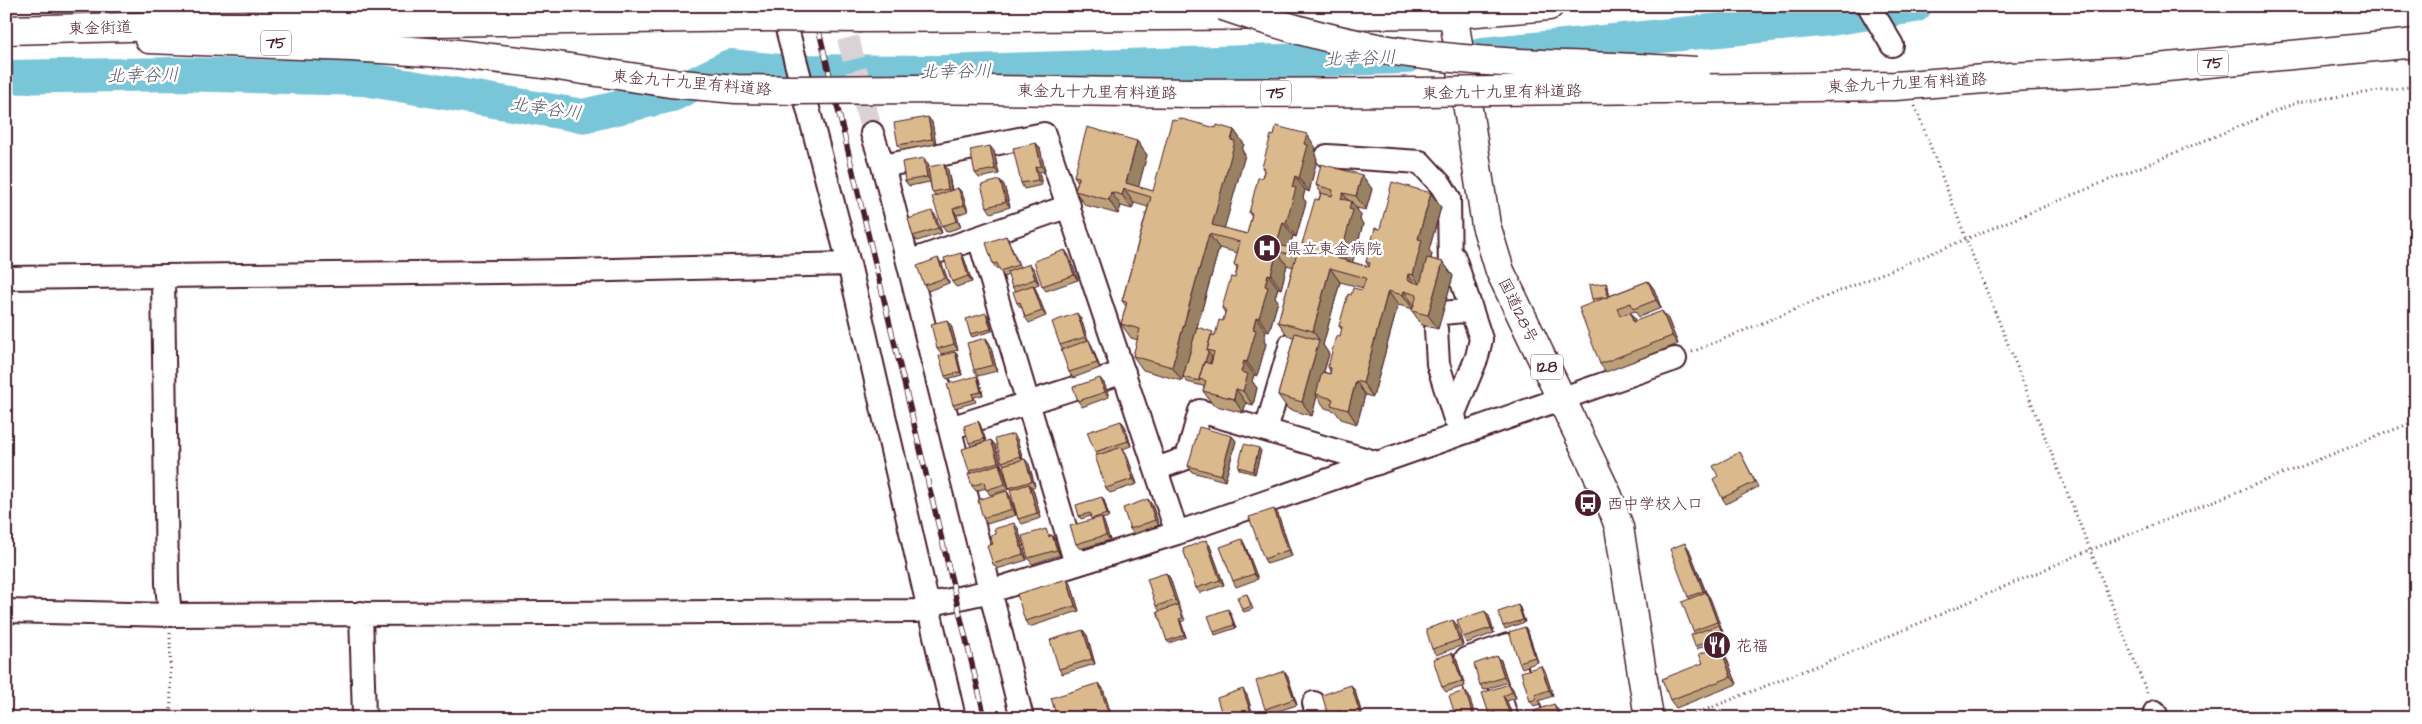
<svg xmlns="http://www.w3.org/2000/svg" width="2422" height="724" font-family="'Architects Daughter','Klee One',sans-serif">
	<rect width="100%" height="100%" fill="#fff"/>
	<filter id="ink" filterUnits="userSpaceOnUse"><feTurbulence type="fractalNoise" baseFrequency=".02" numOctaves="2"/><feDisplacementMap in="SourceGraphic" scale="10" xChannelSelector="R" yChannelSelector="G"/><feConvolveMatrix kernelMatrix="1 2 1 2 8 2 1 2 1" color-interpolation-filters="sRGB"/></filter>
	<g filter="url(#ink)">
		<g fill="none" stroke-linecap="round" stroke-linejoin="round">
			<path stroke="#7ac6d9" stroke-width="34" d="M1483,54L1830,19L1915,6
				M6,77L177,74L364,79L583,116L672,95L730,66L781,71L942,72L1405,57"/>
			<path stroke="#dbd2d5" stroke-width="22" stroke-dasharray="22 11" stroke-linecap="butt" d="M840,6L872,133"/>
			<g stroke="#4a1f2b" stroke-width="26">
				<path id="minor" d="M162,6V9
					M781,6L849,264L954,718
					M1869,6L1892,45
					M872,133L883,166L908,262L1022,718
					M1327,156L1420,162L1441,185L1449,198L1450,275
					M883,166L1044,134L1177,533
					M979,238L1076,564
					M1454,257L1473,315
					M908,262L1069,206
					M163,276L167,584L170,615
					M6,278L573,271L849,264
					M1442,313L1464,311L1473,315L1481,339L1477,357L1454,413
					M1436,329L1438,364L1455,419
					M950,428L1124,372
					M1266,430L1291,344
					M1156,469L1187,458L1200,411L1378,463
					M6,611L170,615L916,611L941,602L991,591L1177,533L1675,359
					M361,613L364,718
					M1314,703L1318,718
					M2155,712L2157,718
					M1486,718L1466,659L1508,645L1532,718"/>
			</g>
			<g stroke="#4a1f2b" stroke-width="31">
				<path id="major" d="M149,39L351,47L457,54L544,64
					M2010,77L2126,71L2416,43"/>
			</g>
			<g stroke="#4a1f2b" stroke-width="31">
				<path id="highway" d="M1452,6L1486,225L1500,271L1608,496L1619,527L1649,718
					M861,18L1453,14L1549,6
					M6,30L169,26L760,17"/>
			</g>
			<path stroke="#4a1f2b" stroke-width="3" stroke-dasharray="1 4" stroke-linecap="butt" d="M1915,106L1966,239L2148,695
				M1692,352L2298,102L2416,86
				M170,633L171,718
				M1685,718L1866,646L2090,550L2416,421"/>
			<use href="#minor" stroke="#fff" stroke-width="22"/>
			<use href="#major" stroke="#fff" stroke-width="28"/>
			<use href="#highway" stroke="#fff" stroke-width="28"/>
			<g stroke="#4a1f2b" stroke-width="5.5">
				<path id="rail" d="M813,6L985,718"/>
			</g>
			<use href="#rail" stroke="#fff" stroke-width="4" stroke-dasharray="11" stroke-linecap="butt"/>
			<g stroke="#4a1f2b" stroke-width="31" stroke-linecap="butt">
				<path id="major-bridge" d="M1223,6C1286,28 1351,46 1417,54C1509,66 1603,65 1696,71
					M544,64L670,83L736,89L793,90L917,89L1192,93L1420,92L1895,86L2010,77"/>
			</g>
			<g stroke="#4a1f2b" stroke-width="31" stroke-linecap="butt">
				<path id="highway-bridge" d="M760,17L861,18"/>
			</g>
			<use href="#major-bridge" stroke="#fff" stroke-width="28"/>
			<use href="#highway-bridge" stroke="#fff" stroke-width="28"/>
		</g>
		<path fill="#bba079" stroke="#4a1f2b" fill-rule="evenodd" d="M932,122L936,144L902,150L898,145Z
			M1216,128L1234,130L1244,144L1242,150L1245,155L1224,228L1247,234L1252,217L1249,213L1264,171L1262,167L1316,148L1315,155L1317,159L1309,192L1305,190L1303,198L1306,202L1296,237L1293,236L1289,248L1304,252L1306,249L1302,244L1321,193L1316,185L1362,175L1372,189L1366,210L1356,208L1361,215L1360,220L1363,224L1352,262L1369,267L1366,262L1380,229L1441,207L1429,250L1432,254L1431,259L1443,262L1453,276L1438,329L1422,325L1412,311L1413,309L1398,305L1373,397L1365,395L1357,424L1341,419L1335,411L1325,408L1317,396L1312,416L1288,409L1278,395L1294,337L1288,336L1278,322L1293,267L1287,265L1281,289L1278,288L1275,297L1278,301L1269,332L1266,331L1264,341L1266,344L1257,376L1254,375L1252,381L1257,388L1253,405L1246,403L1243,413L1213,405L1203,391L1204,387V386H1203L1187,382L1183,377L1215,334L1223,321L1225,313L1222,308L1235,278L1237,269L1234,265L1238,253L1219,248L1182,381L1143,370L1133,356L1138,340L1131,338L1121,324L1126,306L1122,301L1148,207L1134,203L1132,209L1121,206L1118,214L1085,205L1075,191L1078,182L1074,176L1137,141L1147,155L1138,187L1153,191ZM1340,282L1363,288L1362,290L1351,295L1339,326L1342,330L1340,337L1328,367L1330,371V374L1324,372L1329,354L1323,345Z
			M1036,143L1040,148L1045,171L1039,172L1042,185L1024,189L1021,183Z
			M994,151L999,174L979,178L975,173Z
			M928,164V167L948,170L952,190L958,188L962,193L968,211L957,215L961,227L946,232L942,226L935,196L932,192L930,182L909,186L905,181Z
			M1000,180L1004,185L1010,207L991,213L987,207Z
			M936,216L942,233L917,241L913,236Z
			M1006,236L1009,242L1020,267L1034,269L1039,284L1034,286L1036,290L1046,316L1029,323L1025,317L1022,308H1021L1017,303L1015,291L1012,287L1008,275L1004,277L999,269H997L993,264Z
			M1065,250L1069,256L1078,280L1046,291L1042,286Z
			M961,253L964,258L972,282L956,287L952,282Z
			M942,264L949,283L928,291L924,285Z
			M1648,281L1654,289L1661,308L1639,317L1635,311L1630,313L1636,321L1668,319L1678,344L1606,372L1600,364L1594,302L1592,299L1608,286L1609,296Z
			M986,313L988,316L992,331L972,337L970,334Z
			M1081,319L1088,340L1092,346L1100,368L1073,378L1069,372L1062,349L1060,345Z
			M951,325L958,350L941,354L937,349Z
			M986,338L990,344L997,371L978,376L974,370Z
			M955,352L957,354L962,375L947,379L945,376Z
			M977,376L979,379L983,395L974,397L976,402L955,408L953,405Z
			M1104,383L1109,397L1082,407L1078,401Z
			M978,421L980,424L986,441L971,446L969,443Z
			M1121,421L1125,426L1131,446L1123,449L1126,453L1137,484L1110,493L1106,488L1097,456L1095,452Z
			M1013,434L1017,439L1023,459L1029,464L1035,486L1031,488L1033,489L1041,518L1022,524L1018,519L1011,490L1009,488L1004,465L1002,462Z
			M1232,436L1236,441L1225,481L1192,472L1188,466Z
			M991,440L995,445L1009,489L990,495L986,488L976,491L972,486L970,473L969,471Z
			M1261,451L1255,474L1240,470L1238,467Z
			M1740,452L1743,458L1758,487L1726,504L1722,498L1718,476Z
			M1010,496L1016,515L987,524L983,518Z
			M1102,497L1104,500L1109,517L1102,519L1104,522L1110,540L1080,549L1076,544L1092,519L1091,516L1081,519L1079,516Z
			M1148,499L1152,505L1159,525L1134,534L1130,529Z
			M1274,509L1278,514L1292,556L1267,564L1264,559Z
			M1018,528L1027,560L997,569L993,564V544Z
			M1050,534L1051,536L1052,535L1056,541L1060,555L1032,564L1028,558Z
			M1206,540L1210,546L1224,585L1200,593L1196,588Z
			M1245,545L1258,579L1236,587L1233,581Z
			M1689,549L1706,592L1710,598L1725,638L1719,640L1737,684L1676,708L1670,700L1703,663L1712,647L1711,643L1697,649L1695,646V634L1693,631L1690,599L1688,597Z
			M1166,573L1170,578L1178,605L1180,608L1185,620L1181,622L1186,637L1169,643L1167,641L1160,611L1156,606Z
			M1071,584L1079,611L1029,627L1025,621Z
			M1247,594L1248,597L1253,609L1244,612L1242,610Z
			M1518,605L1520,608L1525,622L1505,629L1503,626Z
			M1230,612L1236,628L1215,635L1214,632Z
			M1489,616L1494,633L1467,643L1463,637Z
			M1457,625L1463,645L1436,655L1432,649Z
			M1525,627L1528,632L1538,662L1522,668L1519,662Z
			M1087,635L1095,664L1062,674L1059,669Z
			M1456,658L1465,686L1446,692L1442,687Z
			M1501,661L1508,682L1484,690L1480,685Z
			M1541,666L1545,671L1553,696L1539,701L1540,704L1534,706L1530,701Z
			M1288,677L1297,705L1269,714L1265,709Z
			M1099,683L1103,689L1112,717L1057,718Z
			M1509,684L1513,689L1516,698L1507,701L1513,718H1491L1489,714Z
			M1351,685L1355,691L1363,718H1342V717L1339,718H1330L1328,715Z
			M1247,695L1254,718H1223Z"/>
		<path fill="#998263" stroke="#4a1f2b" d="M928,117L932,122L936,144L932,139Z
			M1234,130L1244,144L1242,150L1245,155L1222,237L1212,225Z
			M1307,134L1316,148L1315,155L1317,159L1309,192L1299,178L1304,144Z
			M1137,141L1147,155L1137,193L1126,183Z
			M1036,143L1040,148L1045,171L1041,166Z
			M990,146L994,151L999,174L995,169Z
			M924,158L928,164L931,182L927,177Z
			M944,164L948,170L952,195L948,189Z
			M1035,167L1039,172L1042,185L1038,180Z
			M1362,175L1372,189L1366,210L1356,196Z
			M1295,176L1305,190L1303,198L1306,202L1296,237L1286,223L1292,187Z
			M1000,180L1004,185L1010,207L1006,202Z
			M958,188L962,193L968,211L964,205Z
			M1124,189L1134,203L1132,209L1122,195Z
			M1111,192L1121,206L1118,214L1109,200Z
			M1343,193L1351,204V201L1361,215L1360,220L1363,224L1351,268L1341,254V199Z
			M1431,193L1441,207L1429,250L1432,254L1423,289L1413,275L1418,239Z
			M953,209L957,215L961,227L957,221Z
			M932,211L936,216L942,233L938,228Z
			M1283,222L1293,236L1287,254L1284,253L1277,243Z
			M1209,234L1219,248L1182,381L1172,367Z
			M1065,250L1069,256L1078,280L1074,275Z
			M1277,251L1287,265L1281,289L1271,275Z
			M961,253L964,258L972,282L968,276Z
			M1337,253L1347,267L1336,258Z
			M938,258L942,264L949,283L945,278Z
			M1443,262L1453,276L1438,329L1428,315Z
			M1030,264L1034,269L1039,284L1035,279Z
			M1330,268L1340,282L1323,345L1329,354L1317,395L1316,394L1317,396L1312,416L1302,402L1319,340L1313,331Z
			M1268,274L1278,288L1275,297L1278,301L1269,332L1259,318L1265,286Z
			M1408,274L1418,288L1407,280Z
			M1648,281L1654,289L1661,308L1656,300Z
			M1606,283L1608,286L1610,299L1608,297Z
			M1033,285L1036,290L1046,316L1042,311Z
			M1388,291L1398,305L1373,397L1363,383Z
			M1404,291L1414,305L1413,309L1403,295Z
			M1662,311L1668,319L1678,344L1672,336Z
			M1630,312L1635,320L1639,330L1633,322Z
			M986,313L988,316L992,331L991,329Z
			M1077,313L1081,319L1089,342L1085,337Z
			M1256,317L1266,331L1264,341L1266,344L1257,376L1247,362L1253,329Z
			M947,320L951,325L958,350L954,344Z
			M986,338L990,344L997,371L993,365Z
			M1089,340L1092,346L1100,368L1097,363Z
			M955,352L957,354L962,375L960,372Z
			M1208,352L1212,357L1205,380L1200,379Z
			M1244,361L1254,375L1252,381L1257,388L1253,405L1243,391L1241,372Z
			M977,376L979,379L983,395L981,392Z
			M1100,378L1104,383L1109,397L1105,392Z
			M1356,381L1365,395L1357,424L1348,410Z
			M1236,389L1246,403L1243,413L1234,399Z
			M978,421L980,424L986,441L984,439Z
			M1121,421L1125,426L1131,446L1128,441Z
			M1013,434L1017,439L1023,461L1020,456Z
			M1232,436L1236,441L1225,481L1221,475Z
			M991,440L995,445L1002,467L998,462Z
			M1122,447L1126,453L1137,484L1133,479Z
			M1259,448L1261,451L1255,474L1253,471Z
			M1025,459L1029,464L1035,486L1032,481Z
			M999,464L1003,470L1009,489L1005,484Z
			M1029,484L1033,489L1041,518L1037,513Z
			M1007,491L1010,496L1016,515L1012,509Z
			M1102,497L1104,500L1109,517L1107,514Z
			M1148,499L1152,505L1159,525L1155,520Z
			M1274,509L1278,514L1292,556L1288,550Z
			M1101,517L1104,522L1110,540L1106,535Z
			M1014,523L1018,528L1027,560L1023,554Z
			M1052,535L1056,541L1060,555L1057,550Z
			M1242,539L1245,545L1258,579L1254,574Z
			M1206,540L1210,546L1224,585L1220,580Z
			M1685,543L1689,549L1707,596L1703,591Z
			M1166,573L1170,578L1179,605L1175,600Z
			M1067,579L1071,584L1079,611L1075,606Z
			M1706,592L1710,598L1725,638L1717,622Z
			M1518,605L1520,608L1525,622L1523,620Z
			M1228,609L1230,612L1236,628L1234,625Z
			M1485,611L1489,616L1494,633L1491,628Z
			M1179,619L1181,622L1186,637L1184,635Z
			M1453,620L1457,625L1463,645L1459,640Z
			M1525,627L1528,632L1538,662L1535,657Z
			M1083,630L1087,635L1095,664L1092,659Z
			M1718,637L1719,640L1737,684L1731,677L1720,646Z
			M1452,653L1456,658L1465,686L1462,681Z
			M1497,656L1501,661L1508,682L1504,677Z
			M1541,666L1545,671L1553,696L1549,690Z
			M1284,671L1288,677L1297,705L1294,699Z
			M1099,683L1103,689L1112,717L1108,712Z
			M1509,684L1513,689L1516,698L1512,692Z
			M1351,685L1355,691L1363,718L1360,713Z
			M1243,689L1247,695L1254,718L1251,714Z
			M1465,691L1469,696L1476,718H1474Z
			M1503,696L1507,701L1513,718H1511L1510,715Z
			M1554,704L1558,710L1561,718H1559Z"/>
		<path fill="#daba8d" stroke="#4a1f2b" d="M928,117L932,139L898,145L894,123Z
			M1178,118L1216,128L1217,125L1234,130L1231,140L1235,141L1212,225L1247,234L1252,214L1249,213L1258,178H1262L1265,168L1262,167L1271,135L1274,136L1276,126L1307,134L1304,144L1308,145L1299,178L1295,176L1292,187L1296,188L1286,223L1283,222L1277,243L1279,245L1304,252L1306,245L1302,244L1315,199L1319,200L1321,193L1332,196L1333,190L1316,185L1321,164L1362,175L1356,196L1343,193L1341,199L1351,201L1349,209L1353,210L1341,254L1337,253L1336,258L1369,267L1370,263L1366,262L1375,228L1380,229L1392,182L1431,193L1418,239L1422,240L1413,275L1408,274L1407,280L1420,284L1427,258L1443,262L1428,315L1412,311L1417,295L1404,291L1403,295L1388,291L1363,383L1356,381L1348,410L1331,405L1333,399L1316,394L1322,372L1330,374L1331,368L1328,367L1336,336L1340,337L1342,327L1339,326L1348,294L1351,295L1353,288L1362,290L1366,278L1330,268L1313,331L1278,322L1296,256L1277,251L1271,275L1268,274L1265,286L1268,287L1259,318L1256,317L1253,329L1256,330L1247,362L1244,361L1241,372L1248,374L1243,391L1236,389L1234,399L1203,391L1206,381L1199,379L1204,362L1211,364L1214,352L1207,350L1211,335L1215,336L1219,320L1223,321L1226,309L1222,308L1231,277L1235,278L1238,266L1234,265L1240,242L1209,234L1172,367L1133,356L1140,329L1121,324L1127,302L1122,301L1151,197L1124,189L1122,195L1111,192L1109,200L1075,191L1079,177L1074,176L1087,127L1137,141L1126,183L1153,191L1172,119L1177,121Z
			M1036,143L1041,166L1035,167L1038,180L1021,183L1013,148Z
			M990,146L995,169L975,173L970,150Z
			M924,158L927,177L905,181L902,162Z
			M944,164L948,189L932,192L928,167Z
			M1000,180L1006,202L987,207L981,185Z
			M958,188L964,205L953,209L957,221L942,226L932,197Z
			M932,211L938,228L913,236L908,219Z
			M1006,236L1018,265L1000,271L997,263L993,264L986,243Z
			M1065,250L1074,275L1042,286L1034,261Z
			M961,253L968,276L952,282L944,258Z
			M938,258L945,278L924,285L917,266Z
			M1030,264L1035,279L1012,287L1007,272Z
			M1648,281L1656,300L1633,309L1631,303L1617,308L1620,316L1630,312L1633,322L1662,311L1672,336L1600,364L1579,308Z
			M1606,283L1608,297L1592,299L1589,285Z
			M1033,285L1042,311L1025,317L1020,302L1017,303L1013,292Z
			M986,313L991,329L970,334L966,319Z
			M1077,313L1085,337L1060,345L1052,322Z
			M947,320L954,344L937,349L931,324Z
			M1197,327L1213,332L1212,335H1211L1207,350L1208,352L1205,362H1204L1199,379L1200,381L1183,377Z
			M1295,333L1319,340L1302,402L1278,395Z
			M986,338L993,365L974,370L967,343Z
			M1089,340L1097,363L1069,372L1061,350Z
			M955,352L960,372L945,376L939,356Z
			M977,376L981,392L972,394L974,399L953,405L947,384Z
			M1100,378L1105,392L1078,401L1073,387Z
			M978,421L984,439L969,443L964,426Z
			M1121,421L1128,441L1095,452L1087,432Z
			M1199,427L1232,436L1221,475L1188,466Z
			M1013,434L1020,456L1002,462L995,439Z
			M991,440L998,462L969,471L962,449Z
			M1244,444L1259,448L1253,471L1238,467Z
			M1122,447L1133,479L1106,488L1095,456Z
			M1740,452L1755,482L1722,498L1713,479L1718,476L1713,466Z
			M1025,459L1032,481L1009,488L1003,465Z
			M999,464L1005,484L986,490L984,482L972,486L968,474Z
			M1029,484L1037,513L1018,519L1010,490Z
			M1007,491L1012,509L983,518L978,500Z
			M1102,497L1107,514L1091,519L1090,513L1079,516L1076,505Z
			M1148,499L1155,520L1130,529L1123,508Z
			M1274,509L1288,550L1264,559L1249,517Z
			M1101,517L1106,535L1076,544L1070,526Z
			M1014,523L1023,554L993,564L987,546L993,544L990,536L996,534L994,529Z
			M1046,529L1049,537L1052,535L1057,550L1028,558L1022,536Z
			M1242,539L1254,574L1233,581L1220,547Z
			M1206,540L1220,580L1196,588L1183,549Z
			M1685,543L1703,591L1688,597L1670,549Z
			M1166,573L1175,600L1156,606L1147,579Z
			M1067,579L1075,606L1025,621L1017,594Z
			M1706,592L1717,622L1693,631L1682,602Z
			M1247,594L1251,606L1242,610L1237,597Z
			M1178,605L1183,618L1179,619L1184,635L1167,641L1157,612Z
			M1518,605L1523,620L1503,626L1498,612Z
			M1228,609L1234,625L1214,632L1208,616Z
			M1485,611L1491,628L1463,637L1457,620Z
			M1453,620L1459,640L1432,649L1426,629Z
			M1719,625L1723,635L1718,637L1723,651L1720,646L1710,650L1712,647L1710,640L1695,646L1691,635Z
			M1525,627L1535,657L1519,662L1509,632Z
			M1083,630L1092,659L1059,669L1050,640Z
			M1720,646L1731,677L1670,700L1662,679L1703,663L1699,654Z
			M1452,653L1462,681L1442,687L1433,659Z
			M1497,656L1504,677L1480,685L1474,664Z
			M1541,666L1549,690L1535,695L1537,699L1530,701L1521,672Z
			M1284,671L1294,699L1265,709L1256,681Z
			M1099,683L1108,712L1088,718H1057L1051,698Z
			M1509,684L1512,692L1503,696L1510,715L1502,718H1496L1495,712L1489,714L1482,693Z
			M1351,685L1360,713L1344,718H1342L1340,711L1328,715L1322,695Z
			M1243,689L1251,714L1241,718H1223L1217,698Z
			M1465,691L1474,718H1456L1449,696Z
			M1554,704L1559,718H1536L1534,711Z
			M1169,712L1171,718H1152V717Z"/>
	</g>
	<defs>
		<g id="hospital-disc" transform="scale(1.4375)"><circle r="9.5" fill="#4a1f2b" stroke="#fff"/><path d="M-5-5h3v3.5h4V-5h3V5h-3V1.5h-4V5h-3Z" fill="#fff"/></g>
		<g id="bus-disc" transform="scale(1.4375)"><circle r="9.5" fill="#4a1f2b" stroke="#fff"/><path d="M-5-6H5V4H4V6H2V4H-2V6H-4V4H-5ZM-3.5-4V0h7V-4ZM-3.5 1.2v1.5H-2V1.2ZM2 1.2v1.5H3.5V1.2Z" fill="#fff"/></g>
		<g id="restaurant-disc" transform="scale(1.4375)"><circle r="9.5" fill="#4a1f2b" stroke="#fff"/><path d="M-5-6h1v4h1v-4h1v4h1v-4h1v5L-1.5 .5V6h-2V.5L-5-1ZM5-6V6H3V1.5H1.5Q1.5-4 5-6Z" fill="#fff"/></g>
	</defs>
	<g fill-rule="evenodd">
		<use href="#hospital-disc" x="1267" y="248"/>
		<use href="#bus-disc" x="1588" y="503"/>
		<use href="#restaurant-disc" x="1717" y="645"/>
	</g>
	<g text-anchor="middle" stroke-width="5" stroke-linejoin="round" paint-order="stroke">
		<g fill="#fff" stroke="#80626b" stroke-width="1">
			<rect x="261" y="30.5" width="30" height="25" rx="4"/>
			<rect x="2198" y="50.5" width="30" height="25" rx="4"/>
			<rect x="1261" y="80.5" width="30" height="25" rx="4"/>
			<rect x="1531" y="354.5" width="32" height="25" rx="4"/>
		</g>
		<g font-size="15" font-weight="bold" fill="#4a1f2b">
			<text x="276" y="48">75</text>
			<text x="2213" y="68">75</text>
			<text x="1276" y="98">75</text>
			<text x="1547" y="372">128</text>
		</g>
		<g font-size="16" fill="#4a1f2b" stroke="#fff">
			<text transform="translate(100 27) rotate(-2)" y="6">東金街道</text>
			<text transform="translate(692 82) rotate(5)" y="6">東金九十九里有料道路</text>
			<text transform="translate(1907 82) rotate(-3)" y="6">東金九十九里有料道路</text>
			<text transform="translate(1097 91) rotate(1)" y="6">東金九十九里有料道路</text>
			<text transform="translate(1502 91) rotate(-1)" y="6">東金九十九里有料道路</text>
			<text transform="translate(1519 310) rotate(64)" y="6">国道128号</text>
		</g>
		<g font-size="16" fill="#4a1f2b" stroke="#fff" text-anchor="start">
			<text x="1286" y="254">県立東金病院</text>
			<text x="1607" y="509">西中学校入口</text>
			<text x="1736" y="651">花福</text>
		</g>
		<g font-size="18" font-style="italic" fill="#5b5968" stroke="#fff">
			<text transform="translate(1360 58) rotate(-2)" y="6">北幸谷川</text>
			<text transform="translate(956 71) rotate(-1)" y="6">北幸谷川</text>
			<text transform="translate(143 75) rotate(-1)" y="6">北幸谷川</text>
			<text transform="translate(546 108) rotate(8)" y="6">北幸谷川</text>
		</g>
	</g>
	<rect width="2422" height="724" fill="none" stroke="#fff" stroke-width="25"/>
	<rect x="12" y="12" width="2397" height="699" fill="none" stroke="#4a1f2b" stroke-width="2" filter="url(#ink)"/>
</svg>
